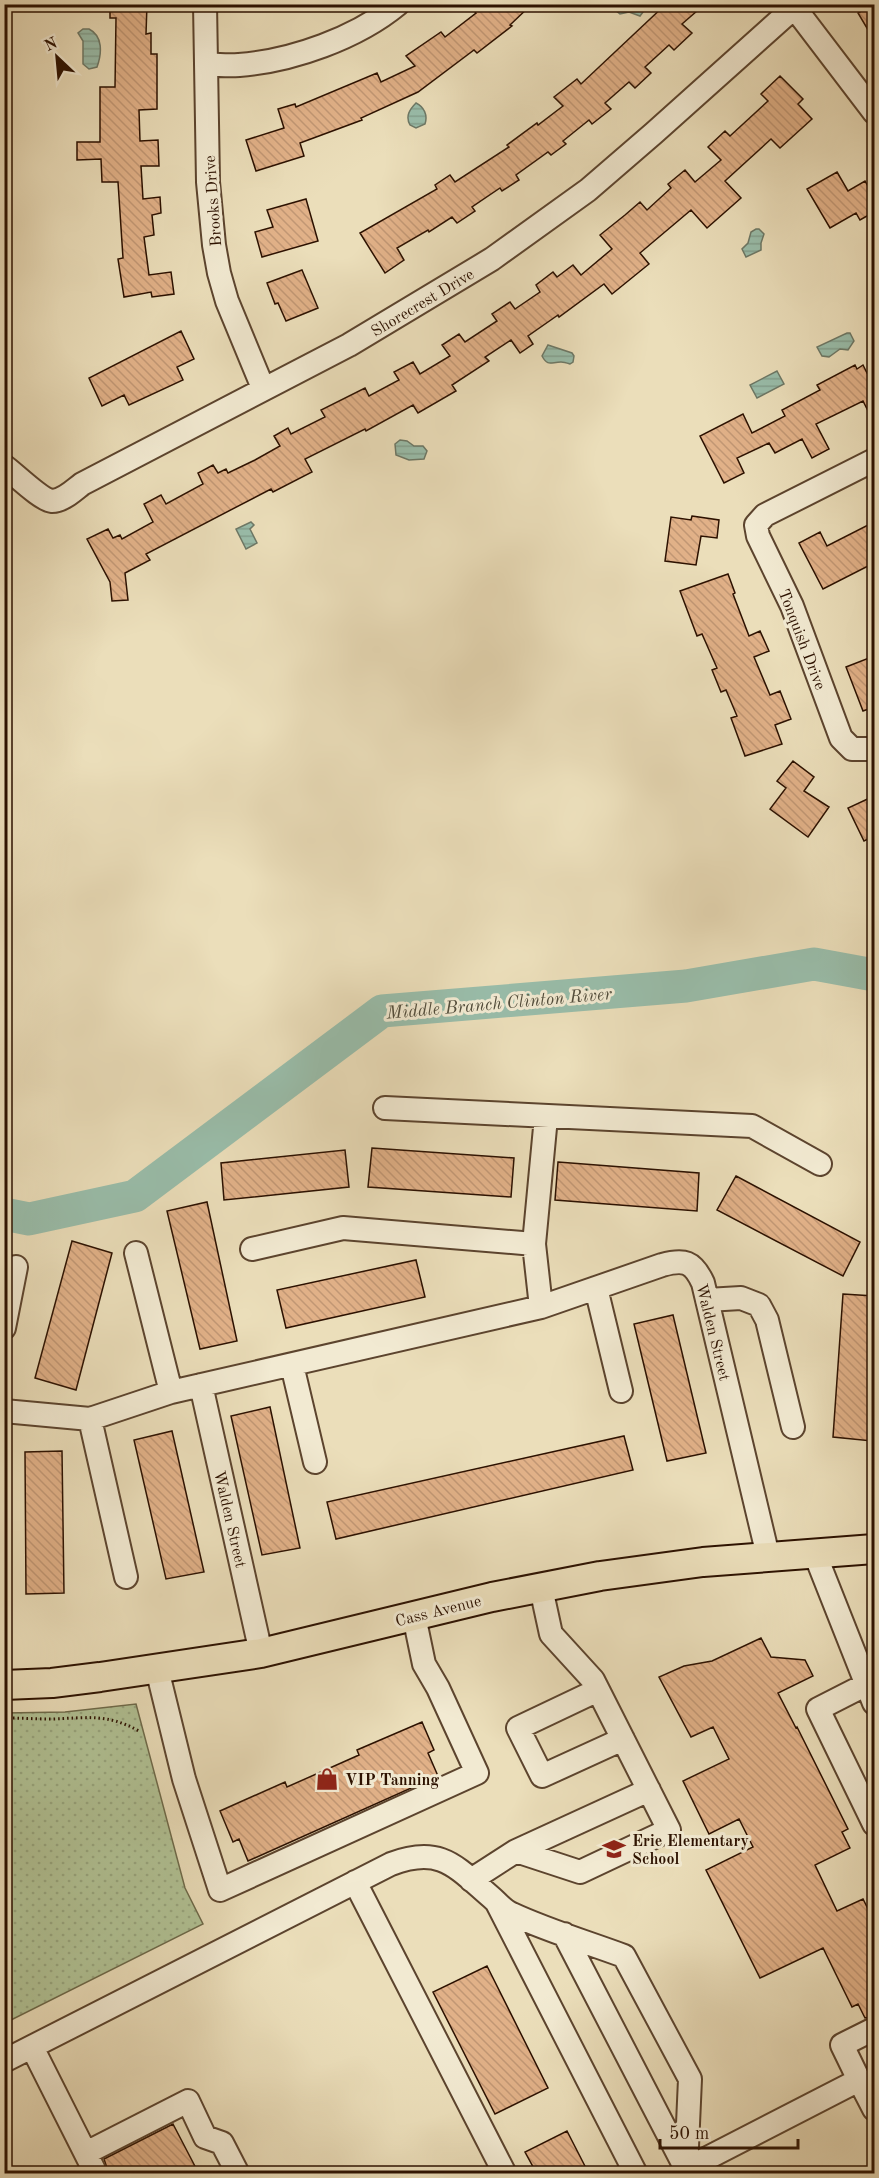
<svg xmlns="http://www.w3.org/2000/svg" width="879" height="2178" font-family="'Old Standard TT',serif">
	<defs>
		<pattern id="grass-dots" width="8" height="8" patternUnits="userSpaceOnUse" patternTransform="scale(1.5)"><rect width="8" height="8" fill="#b1c295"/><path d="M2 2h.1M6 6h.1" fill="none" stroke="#98a67f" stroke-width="1.8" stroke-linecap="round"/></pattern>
		<pattern id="water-rules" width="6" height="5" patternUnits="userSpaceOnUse" patternTransform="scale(1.5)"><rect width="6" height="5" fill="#99bdaa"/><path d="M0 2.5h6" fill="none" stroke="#84a190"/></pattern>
		<pattern id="building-back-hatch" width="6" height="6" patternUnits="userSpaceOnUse" patternTransform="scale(1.5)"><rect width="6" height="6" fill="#e1b188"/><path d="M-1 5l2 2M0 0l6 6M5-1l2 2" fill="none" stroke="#c19774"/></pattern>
	</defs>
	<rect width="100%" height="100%" fill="#ebdeba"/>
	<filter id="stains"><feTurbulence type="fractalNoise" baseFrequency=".00333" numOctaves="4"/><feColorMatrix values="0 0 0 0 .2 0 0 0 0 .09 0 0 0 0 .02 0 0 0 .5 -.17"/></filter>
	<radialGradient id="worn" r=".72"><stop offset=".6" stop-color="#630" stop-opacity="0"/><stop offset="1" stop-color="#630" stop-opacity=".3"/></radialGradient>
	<path fill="url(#grass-dots)" stroke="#6e6a4a" stroke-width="1.5" d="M136,1704L185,1888L203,1924L5,2023V1713L65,1712Z"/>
	<path fill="url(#water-rules)" stroke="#6d7866" stroke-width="1.5" d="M616,4L637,5L642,7L643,12L640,16L629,12L620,14L615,10Z
		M83,29H89C103,36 102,53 97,67L89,69L83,64V41L78,33Z
		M416,103C424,107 428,115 425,124L416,128L410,125C405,116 410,109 416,103Z
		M756,229H759L764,234L761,243V250L746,257L742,249L748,243L751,232Z
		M847,333H850L854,341L848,350L840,349L829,357L822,356L817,347Z
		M548,345L572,353L574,356L573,362L570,364C567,363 564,362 561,362C551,362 548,367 542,356Z
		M777,371L784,384L757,398L750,385Z
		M400,440L407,441L414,446H423L427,451L424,459L409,460L396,455L395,444Z
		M251,522L254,525L250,529L257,543L246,549L236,529Z"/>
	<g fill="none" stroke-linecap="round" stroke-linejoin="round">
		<path stroke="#99bdaa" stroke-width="33" d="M4,1214L29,1219L135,1196L382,1011L686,986L814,964L874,975"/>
	</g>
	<path fill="url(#building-back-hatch)" stroke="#2c1100" stroke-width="1.5" d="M110,4H147L146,34L151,33V54H157V109L139,110L140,141L158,140L159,166H141L143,199L160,197L161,213L152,215L154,235L144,237L149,275L171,272L174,294L152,297L151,292L124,297L118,259L123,258L118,182H102L101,159L77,160V142H100V87H115L116,18H110Z
		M469,4H532L510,25L512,26L477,53L474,50L418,92L361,118L362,120L300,143L304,156L256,171L246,140L284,128L278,109L295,104L296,107L377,73L381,82L415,66L406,56L441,32L445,37L476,13Z
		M666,4H705L682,24L692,33L674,50L669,45L645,67L651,73L635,88L629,82L605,103L611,109L592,124L589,120L563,141L566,144L551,155L548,152L516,175L519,180L502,191L500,188L472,207L475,211L457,223L452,217L429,232L428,230L397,248L404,260L385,273L360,233L437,189L435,185L450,175L455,182L509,147L507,145L537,123L538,125L563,106L554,97L577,79L581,84Z
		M873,4H874V40L858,13Z
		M780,76L803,99L798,104L812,119L780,148L771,139L725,181L741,198L707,228L691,210L640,253L649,264L612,294L604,284L559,317L558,315L528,336L533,344L520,353L511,340L485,357L489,361L452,385L456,391L418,413L413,405L366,431L365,429L305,459L312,472L273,492L271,489L146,554L150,560L125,573L128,600L112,601L110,582L87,539L108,529L113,538L120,535L122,539L153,522L144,504L161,495L166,504L203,484L198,473L213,465L218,473L226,469L228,473L255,460L280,446L274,436L288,428L291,434L325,417L321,410L365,388L369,396L399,380L394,372L413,362L420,374L450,356L442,345L459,334L465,342L497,321L492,314L510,302L515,309L540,292L536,285L553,272L557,277L573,265L581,275L612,249L600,235L625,215L640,202L647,210L671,188L668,184L685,170L695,182L721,160L708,147L725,131L730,136L768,101L761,94Z
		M837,172L848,191L865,181L874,197V212L860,220L856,213L830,228L807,189Z
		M306,199L318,241L262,257L255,232L273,227L267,210Z
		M302,270L318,308L286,321L278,303L275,304L267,283Z
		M181,331L194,359L177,367L183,380L129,405L124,395L102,406L89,378Z
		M855,365L857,369L863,365L867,373L874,369V423L863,401L816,424L829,449L812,458L802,439L775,453L769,443L737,458L744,473L724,483L700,436L743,414L752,433L785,416L782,410L820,390L817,385Z
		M692,516L719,520L717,538L701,536L696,565L665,561L671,517L691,520Z
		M874,522V563L823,589L799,543L820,532L827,546Z
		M728,574L735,593L733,594L749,636L760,631L769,651L754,657L770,695L780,691L791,719L775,725L782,744L745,756L731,718L737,716L726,690L721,692L712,670L717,668L702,634L697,636L680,591Z
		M874,656V707L863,711L846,667Z
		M793,761L814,777L804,791L829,807L808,837L770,809L786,788L777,781Z
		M874,796V836L864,841L848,808Z
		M372,1148L514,1158L511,1197L368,1187Z
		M345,1150L349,1187L224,1200L221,1163Z
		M558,1162L699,1173L697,1211L555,1200Z
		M736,1176L860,1242L843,1276L717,1210Z
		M207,1202L237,1341L200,1349L167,1211Z
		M72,1241L112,1253L76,1390L35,1378Z
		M416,1260L425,1297L286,1328L277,1290Z
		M843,1294L874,1296V1400L872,1441L833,1437Z
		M673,1315L706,1453L667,1461L634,1324Z
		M270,1407L300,1548L262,1555L231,1416Z
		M172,1431L204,1572L166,1579L134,1440Z
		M624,1436L633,1470L336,1539L327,1502Z
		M62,1451L64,1593L26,1594L25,1452Z
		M761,1638L771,1657L805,1660L813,1676L778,1693L796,1728L797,1727L848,1829L842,1832L850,1848L815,1865L837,1911L863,1899L874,1921V2016L865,2018L858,2004L852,2007L823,1948L760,1978L706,1870L753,1847L739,1819L709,1834L683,1781L729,1759L713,1727L691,1737L659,1677L684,1666L712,1661Z
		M422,1722L434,1750L428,1753L438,1776L248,1861L239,1839L233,1842L220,1811L285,1782L287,1787L359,1755L357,1750Z
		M487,1966L548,2088L495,2114L433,1992Z
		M173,2124L199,2174H109L104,2159Z
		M567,2131L589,2174H537L525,2152Z"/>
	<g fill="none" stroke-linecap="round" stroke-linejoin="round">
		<g stroke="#5c442e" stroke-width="26">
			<path id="minor" d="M205,4L208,182L214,245L219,273L227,301L263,388
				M794,7L874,112
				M206,64C217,65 228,66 239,65C292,61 357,38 398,4
				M874,460L765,515L756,525L758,536L792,606L841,738L852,749H869L874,747
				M4,466C15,474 41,500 52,501C63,501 74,490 82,484L349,345L492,259L588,190L654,133L798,4
				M385,1108L752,1126L820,1164
				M252,1249L343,1228L534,1244
				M136,1253L171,1392
				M596,1288L621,1391
				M707,1300L741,1298L759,1305L767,1320L793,1427
				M541,1307L534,1244L546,1117
				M4,1328L16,1267
				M292,1365L315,1462
				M201,1385L261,1653
				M4,1411L90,1419L171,1392L541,1307L662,1265C684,1259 693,1261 703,1283L768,1556
				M90,1419L126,1577
				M815,1554L874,1703
				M157,1669L184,1779L220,1890L477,1773L438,1688L424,1664L414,1616
				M867,1684L818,1709L874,1824
				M598,1690L518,1728L542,1776L623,1739
				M516,1851L649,1790
				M471,1880L516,1851L580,1872L669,1830L593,1680L551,1634L541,1588
				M355,1882L505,2174
				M497,1903L636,2174
				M32,2047L96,2174
				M4,2061L391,1864C441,1845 456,1867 491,1897C498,1903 504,1911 512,1914C546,1930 589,1943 624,1956L690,2079L686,2169L564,1934
				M859,2080L842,2045L874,2029
				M86,2153L188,2101L205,2137L222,2143L238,2174
				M686,2169L859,2080L874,2109"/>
		</g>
		<g stroke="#2c1100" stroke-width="32">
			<path id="major" d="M4,1685L52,1683L100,1677L261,1653L492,1597L600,1576L703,1562L874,1549"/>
		</g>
		<path stroke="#2c1100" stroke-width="3" stroke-dasharray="1.5 3" stroke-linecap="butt" d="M4,1718C20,1718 36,1719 52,1719C88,1718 106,1713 139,1731"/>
		<use href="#minor" stroke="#f2ead2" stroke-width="22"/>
		<use href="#major" stroke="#ebdeba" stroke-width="28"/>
	</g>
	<defs>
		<g id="shop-bare" transform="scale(1.8)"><path d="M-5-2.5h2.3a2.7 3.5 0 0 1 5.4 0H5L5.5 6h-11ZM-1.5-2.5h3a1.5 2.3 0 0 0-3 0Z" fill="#8f2418" stroke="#f2ead2" stroke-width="2.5" paint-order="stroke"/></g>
		<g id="school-bare" transform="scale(1.8)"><path d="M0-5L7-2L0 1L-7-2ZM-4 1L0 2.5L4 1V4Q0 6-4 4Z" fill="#8f2418" stroke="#f2ead2" stroke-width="2.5" paint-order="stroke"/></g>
	</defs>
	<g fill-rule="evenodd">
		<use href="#shop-bare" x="327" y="1779"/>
		<use href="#school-bare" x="614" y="1849"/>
	</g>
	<g text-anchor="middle" stroke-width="6" stroke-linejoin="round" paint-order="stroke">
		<g font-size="16" fill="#2c1100" stroke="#f2ead2">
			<text transform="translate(212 201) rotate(-94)" y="6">Brooks Drive</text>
			<text transform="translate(422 302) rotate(-31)" y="6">Shorecrest Drive</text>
			<text transform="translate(803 639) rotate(69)" y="6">Tonquish Drive</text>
			<text transform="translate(714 1332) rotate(76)" y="6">Walden Street</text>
			<text transform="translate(231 1519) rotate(77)" y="6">Walden Street</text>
			<text transform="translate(438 1610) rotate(-14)" y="6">Cass Avenue</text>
		</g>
		<g font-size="16" font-weight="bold" fill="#2c1100" stroke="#f2ead2" text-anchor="start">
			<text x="345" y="1785">VIP Tanning</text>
			<text x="632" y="1846">Erie Elementary<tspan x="632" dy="18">School</tspan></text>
		</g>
		<g font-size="18" font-style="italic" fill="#524d3c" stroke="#f2ead2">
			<text transform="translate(499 1003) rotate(-5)" y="6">Middle Branch Clinton River</text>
		</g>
	</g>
	<rect width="879" height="2178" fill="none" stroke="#ebdeba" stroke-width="24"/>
	<rect x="6" y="6" width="867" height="2166" fill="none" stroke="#2c1100" stroke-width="3"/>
	<rect x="12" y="12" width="855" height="2154" fill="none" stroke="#2c1100" stroke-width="1.5"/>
	<g transform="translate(57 57) rotate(334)" stroke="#f2ead2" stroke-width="4.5" paint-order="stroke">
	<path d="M0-4.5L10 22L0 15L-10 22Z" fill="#2c1100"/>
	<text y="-9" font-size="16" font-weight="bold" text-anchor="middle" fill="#2c1100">N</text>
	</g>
	<path d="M660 2139v9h138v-9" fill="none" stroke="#2c1100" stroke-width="3"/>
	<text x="669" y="2139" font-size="18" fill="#2c1100" stroke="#f2ead2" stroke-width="4.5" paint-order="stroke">50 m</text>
	<rect width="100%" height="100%" filter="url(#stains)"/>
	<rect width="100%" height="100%" fill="url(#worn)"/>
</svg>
